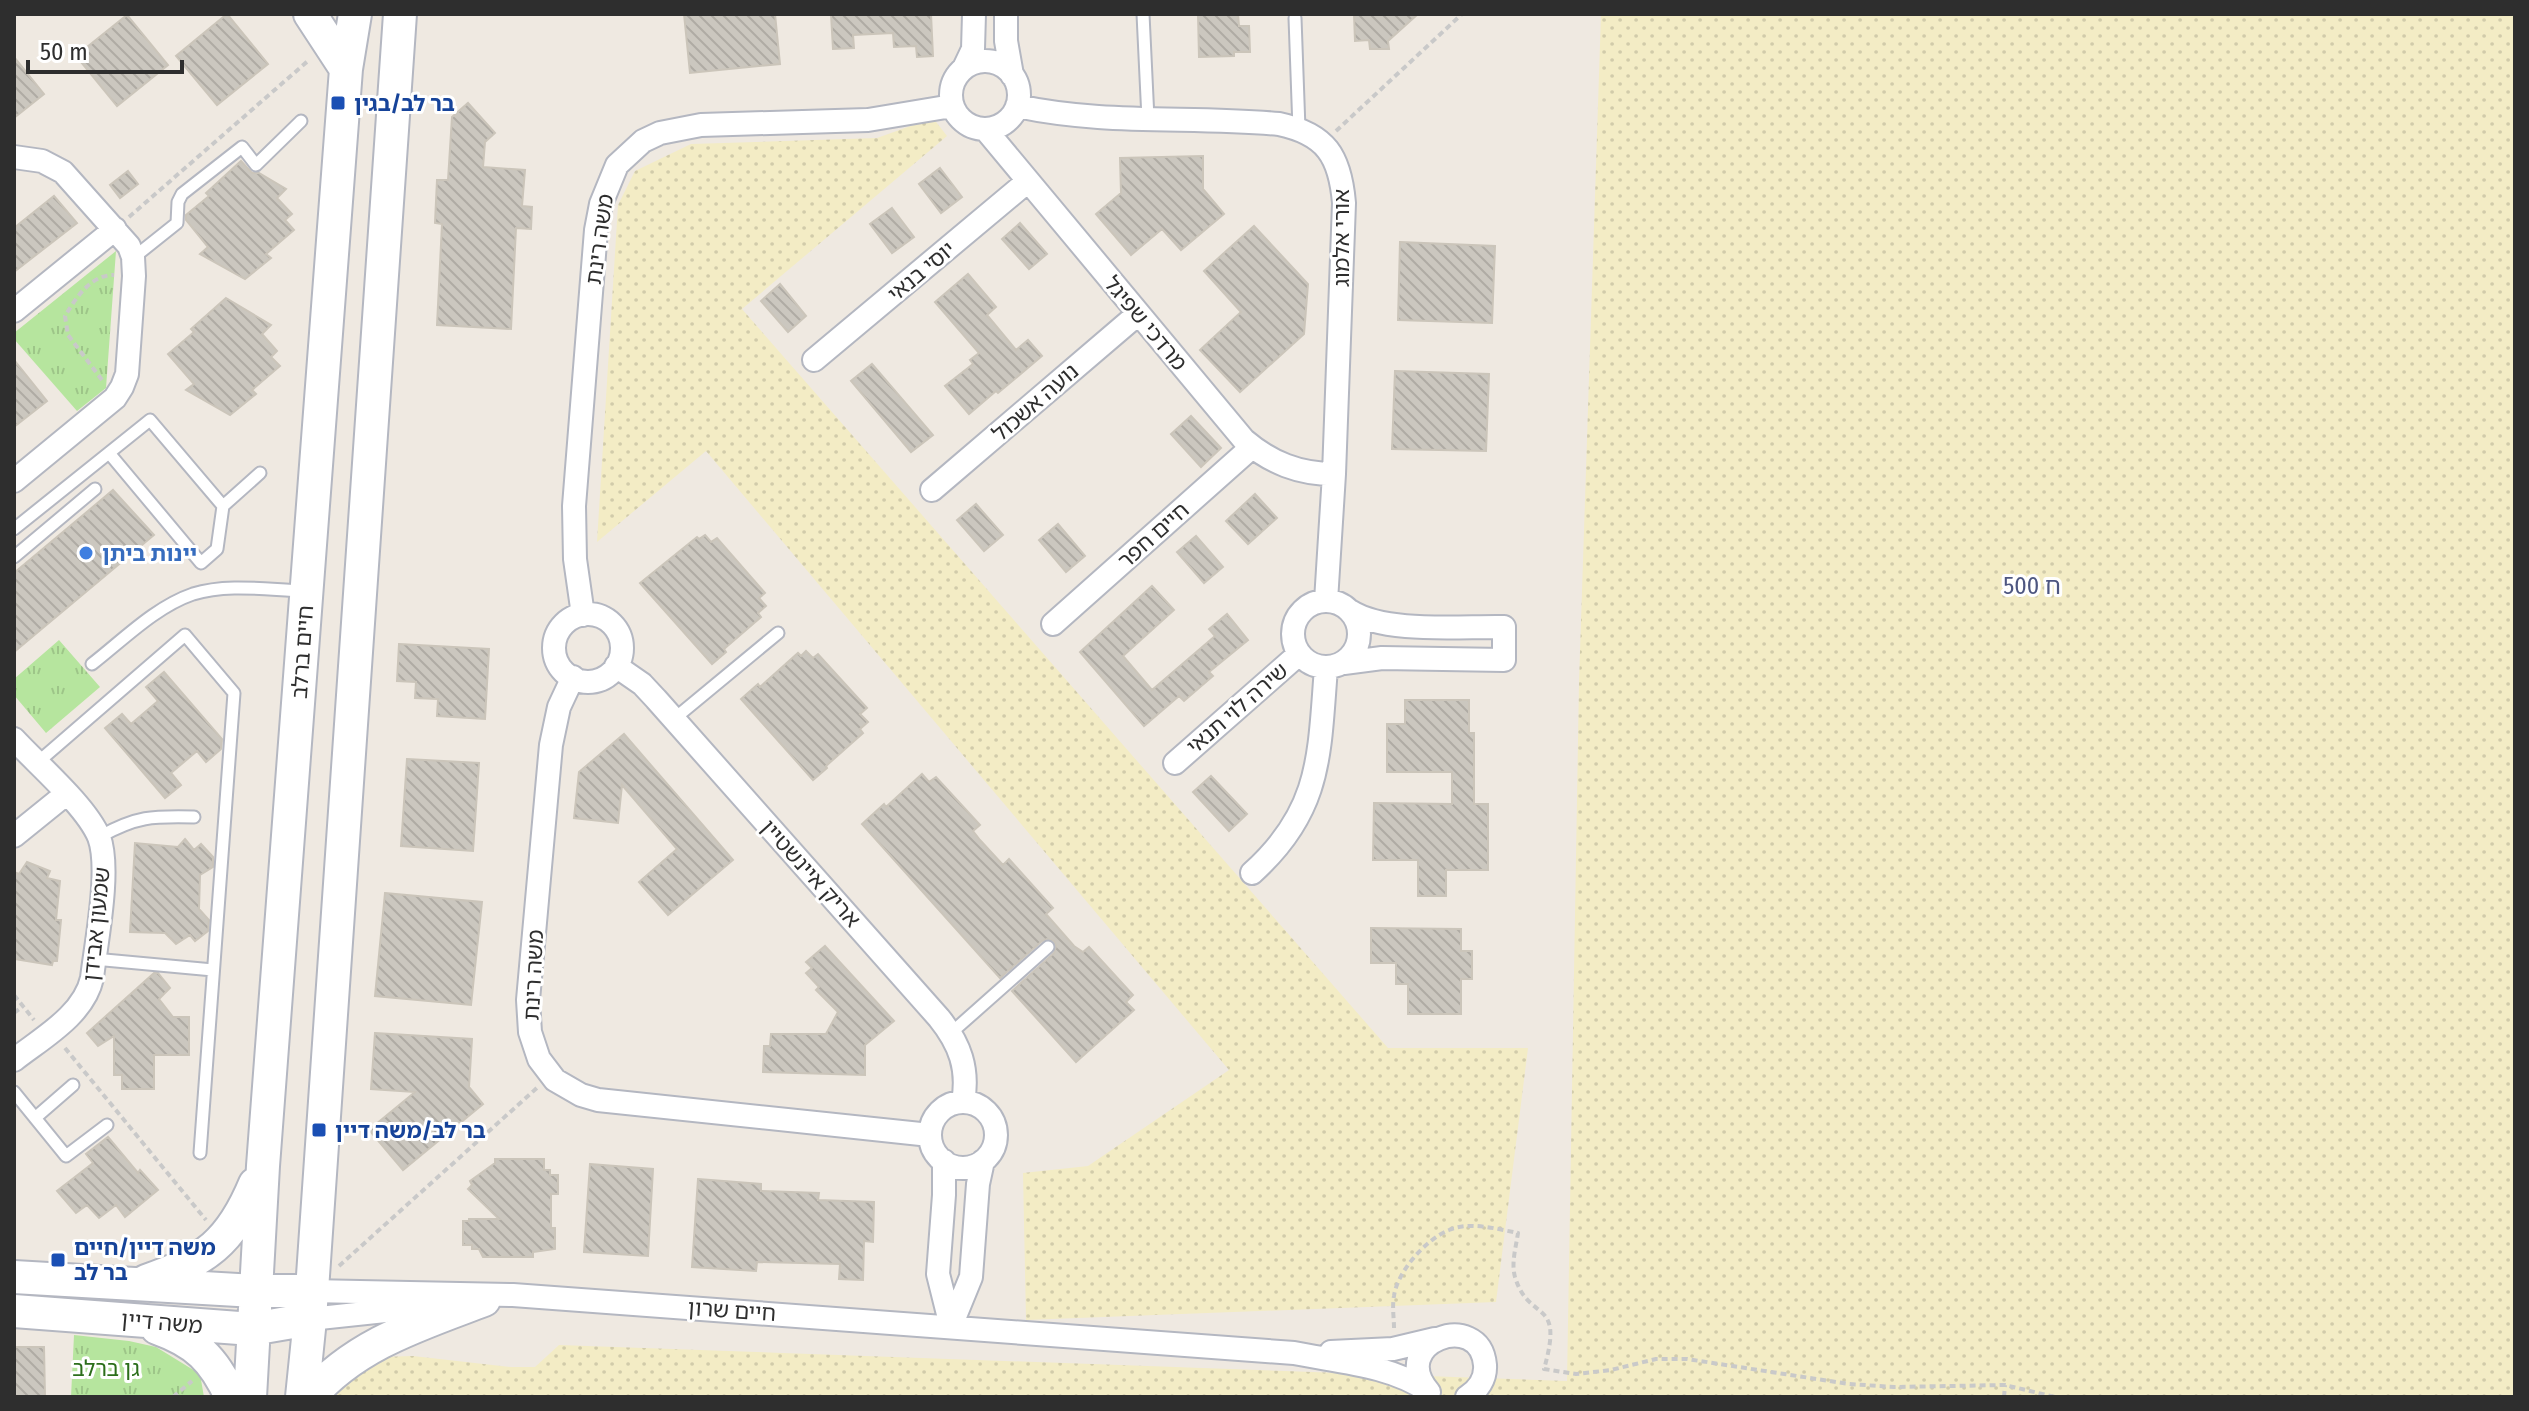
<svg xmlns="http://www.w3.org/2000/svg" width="2529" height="1411" font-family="'Fira Sans Condensed','Noto Sans Hebrew',sans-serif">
	<defs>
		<pattern id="sand-dots" width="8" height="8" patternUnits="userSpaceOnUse" patternTransform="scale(2)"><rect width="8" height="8" fill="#f3ecc5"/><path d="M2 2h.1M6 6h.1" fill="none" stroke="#d1cbaa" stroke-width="1.8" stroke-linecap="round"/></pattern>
		<pattern id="park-tufts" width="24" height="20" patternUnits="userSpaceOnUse" patternTransform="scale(2)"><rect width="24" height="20" fill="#b6e59e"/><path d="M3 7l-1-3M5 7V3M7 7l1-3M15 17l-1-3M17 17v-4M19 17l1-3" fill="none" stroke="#9dc588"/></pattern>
		<pattern id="building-back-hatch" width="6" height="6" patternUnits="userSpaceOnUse" patternTransform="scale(2)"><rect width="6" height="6" fill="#cbc7bf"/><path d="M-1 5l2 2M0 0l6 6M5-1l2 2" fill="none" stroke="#afaba4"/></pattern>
	</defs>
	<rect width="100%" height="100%" fill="#efe9e1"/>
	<path fill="url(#sand-dots)" d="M1601,14H2515V1397H304L381,1357L413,1356L511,1367H535L559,1345L1567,1381L1579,682Z
		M933,118L947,136L742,309L1388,1048H1528L1496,1302L1026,1320L1023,1173L1088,1166L1229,1070L706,451L597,542L618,205L635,171L691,144L877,138Z"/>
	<path fill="url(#park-tufts)" d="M116,251L106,388L77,411L14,339V333Z
		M59,640L100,687L46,733L14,695V679Z
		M74,1335L129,1341L156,1347L200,1374L204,1397H71Z"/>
	<path fill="url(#building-back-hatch)" stroke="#cbc5ba" stroke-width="2" d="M227,14L268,64L217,105L176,56Z
		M684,14H775L780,64L690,73Z
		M831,14H931L933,56L917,57L916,46L894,47L893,33L853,35L854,48L833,49Z
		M1198,14H1238L1239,26H1249L1250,52H1234V56L1199,57Z
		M1354,14H1418L1388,41L1389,49H1370L1369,40L1355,41Z
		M127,15L168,65L117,106L76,56Z
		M14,57L44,94L14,118Z
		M468,103L495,133L485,142L483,167L525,170L522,206L532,207L531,229L516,228L511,329L437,325L442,224L435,223L437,180H448L452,117Z
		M1203,156V189L1224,214L1181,250L1162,229L1131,255L1096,214L1121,193L1120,158Z
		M241,161L252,173H259L286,189L277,198L292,214L285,220L294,230L266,254L271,258L245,279L200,254L208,247L186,220V215L209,196L206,193Z
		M940,168L962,197L941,213L919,184Z
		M128,171L138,184L120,198L110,185Z
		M54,196L77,223L14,272V228Z
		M892,208L914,237L892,253L870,224Z
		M1020,223L1047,254L1029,269L1002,239Z
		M1254,226L1308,284L1304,334L1240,392L1200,350L1241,312L1204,271Z
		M1400,242L1495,246L1492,323L1398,320Z
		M968,274L996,307L987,315L1016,350L1028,340L1042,356L998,393L996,391L969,414L945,386L973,364L970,360L979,353L935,302Z
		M780,284L806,316L788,332L761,301Z
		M226,298L271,325L262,334L277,351L271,357L280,366L252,390L256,394L230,415L186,390L194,384L168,354L194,332L191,329Z
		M14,360L47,401L14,427Z
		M872,364L933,435L911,452L851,381Z
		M1395,371L1489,374L1486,451L1392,449Z
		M1191,416L1221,448L1201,467L1171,434Z
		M113,490L154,535L14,652V573Z
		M1255,494L1277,518L1248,544L1226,521Z
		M976,504L1003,535L984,551L957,520Z
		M1058,524L1085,556L1066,572L1039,540Z
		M705,535L711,542L717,538L765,593L759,598L766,606L758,613L761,617L724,649L726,652L712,664L640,583L697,537L699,539Z
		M1196,536L1223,567L1204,583L1177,552Z
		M1152,586L1174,610L1123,656L1152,690L1215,636L1209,629L1227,614L1248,640L1209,672L1213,676L1184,701L1179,696L1144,726L1080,652Z
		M399,644L489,649L485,719L437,716L438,699L415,698L416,682L397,681Z
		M806,651L813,658L818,654L867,708L860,714L868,722L860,729L863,733L826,766L827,768L813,780L741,699L758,684L760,687L798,653L801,656Z
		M164,672L222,739L221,749L206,762L197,751L171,773L181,785L165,798L105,728L122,714L131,724L158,701L146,687Z
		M1405,700H1469V733H1474V804H1488V870H1446V896H1418V860H1373L1374,803L1452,804V772H1387V724H1405Z
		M624,734L733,860L668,915L639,882L677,849L622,785L618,823L574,818L579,772Z
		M407,759L479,763L473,851L401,846Z
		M922,774L929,782L936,777L980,825L973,831L980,840L1003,865L1009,859L1053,908L1046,914L1074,946L1083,952L1089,947L1133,995L1126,1002L1134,1010L1076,1062L1012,991L1054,953L1056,946L1054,941L1047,939L1042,941L1000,978L862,824L884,804L886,807Z
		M1211,776L1247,814L1229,831L1193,792Z
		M185,839L194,850L201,844L213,857V867L200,875L199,909L209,920L208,931L195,941L190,935L176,944L165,933L130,932L135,843L178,847Z
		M27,862L50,871L47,878L60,881L56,920H61L57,961H53L52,965L14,959V872L19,874Z
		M385,893L482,902L471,1005L375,996Z
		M1371,928L1461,929V951H1472V979H1461V1014H1408V984H1396V963H1371Z
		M825,946L894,1021L865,1045V1075L763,1072L764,1046H770L771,1034H826L838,1012L816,990L819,987L806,973L812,968L806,962Z
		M154,973H158L170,988L159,999L173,1017H189V1055H154V1089H122V1075H114V1036L98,1046L87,1033Z
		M375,1033L472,1039L469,1087L483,1104L403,1170L369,1130L415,1092L371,1089Z
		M108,1137L138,1173L140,1170L158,1190L125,1217L116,1205L99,1218L87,1205L76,1213L57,1191L93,1163L86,1154Z
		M495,1159H544V1170H550V1175H558V1194H551V1228H555V1249L533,1252V1257H483L479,1249H472V1245H463V1221H469V1219H499L468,1189L472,1185L470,1181L495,1163Z
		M590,1164L653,1169L648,1256L584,1252Z
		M698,1179L761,1184V1191L819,1193L818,1200L874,1202L873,1242L864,1241L863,1280L839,1279L840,1264L757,1262L756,1271L692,1267Z
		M14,1347H44L45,1397H14Z"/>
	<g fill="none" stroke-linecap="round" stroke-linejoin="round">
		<g stroke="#b4b7c1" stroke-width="15">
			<path id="lane" d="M1143,14L1148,119
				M1295,18L1299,129
				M133,258L177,223L178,202L182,194L242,147L256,165L301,121
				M109,453L201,563L217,549L223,506L260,473
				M14,529L150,420L223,506
				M14,557L95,489
				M92,664C123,640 155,607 193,594C228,583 268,590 304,591
				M674,719L778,633
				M37,763L185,635L234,693L200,1153
				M99,837C137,816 152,816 194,817
				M94,959L213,970
				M951,1033L1048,947
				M14,1092L66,1156L107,1125
				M35,1118L73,1085"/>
		</g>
		<g stroke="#b4b7c1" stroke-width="26">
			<path id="street" d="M1006,14V41L1012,75
				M951 95a34 34 0 1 1 68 0a34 34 0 1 1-68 0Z
				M964,68L973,49L974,14
				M1017,106C1104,125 1191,116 1279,124C1326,134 1340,156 1344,203L1334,474L1326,601
				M985,129L1244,440C1271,463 1299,474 1334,474
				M14,157L42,161L63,172L129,246L133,257L134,276L127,374L122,387L115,398L14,481
				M14,311L115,229
				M814,360L1028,181
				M932,490L1138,314
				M1293 634a33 33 0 1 1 66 0a33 33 0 1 1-66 0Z
				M554 648a34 34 0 1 1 68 0a34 34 0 1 1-68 0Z
				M583,615L575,559L574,506L596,230L601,204L617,165L643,141L660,133L701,125L868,120L952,106
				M1053,624L1252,447
				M1344,663L1382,658L1504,660V627C1461,626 1386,634 1350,611
				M616,666L642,684L656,699L939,1018C960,1044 969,1069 963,1102
				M573,677L559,707L551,745L528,1000L530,1032L539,1059L555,1080L581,1095L598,1100L930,1135
				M14,739C38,765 86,806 99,837C111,869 96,943 92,978C84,1015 42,1038 14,1060
				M1175,763L1299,654
				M14,836L66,794
				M1252,873C1322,810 1319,755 1326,668
				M930 1135a33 33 0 1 1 66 0a33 33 0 1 1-66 0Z
				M944,1161V1195L938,1274L951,1326
				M310,1291L513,1295L1294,1353C1339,1362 1390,1365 1428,1391
				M310,1319L432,1306
				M951,1326L971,1277L978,1184L983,1161
				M1331,1352L1393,1349L1435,1339
				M1429,1392C1386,1343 1480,1308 1485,1365C1486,1379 1478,1390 1467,1397"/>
		</g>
		<g stroke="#b4b7c1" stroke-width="36">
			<path id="secondary" d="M310,14L346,69
				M14,1277L255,1291H310
				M146,1281C206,1260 230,1244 255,1184
				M14,1311L252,1329L310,1319
				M157,1328C196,1342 214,1359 231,1397
				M250,1397L263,1166L346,69L355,14
				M302,1397L310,1319L400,14
				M310,1397C355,1344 421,1324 484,1300"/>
		</g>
		<path stroke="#c9c9c9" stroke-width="4" stroke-dasharray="6 4" stroke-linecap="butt" d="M1336,131L1462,14
			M129,217L309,60
			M102,380L68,335L65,316C76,298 90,275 114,275
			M14,995L34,1020
			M14,1013L23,1006
			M65,1048L206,1220
			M339,1266L538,1087
			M1394,1328C1394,1318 1392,1307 1394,1296C1397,1272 1426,1239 1449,1230C1470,1221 1497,1229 1518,1233C1516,1247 1511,1263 1515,1277C1529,1324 1565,1296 1544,1369L1576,1374L1611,1370L1656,1359H1687L1849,1384L1894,1387L2005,1385L2055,1397
			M173,1397L192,1381
			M2004,1397L2005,1385"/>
		<use href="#lane" stroke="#fff" stroke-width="11"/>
		<use href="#street" stroke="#fff" stroke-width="22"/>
		<use href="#secondary" stroke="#fff" stroke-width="32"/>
	</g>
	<g fill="#1a4fb4" stroke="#fff" stroke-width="3">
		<rect x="330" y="95" width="16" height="16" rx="4"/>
		<rect x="311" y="1122" width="16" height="16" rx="4"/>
		<rect x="50" y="1252" width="16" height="16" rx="4"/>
	</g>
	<circle fill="#3f7fe0" stroke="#fff" stroke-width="3" cx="86" cy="553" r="8"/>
	<g text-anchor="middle" stroke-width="6" stroke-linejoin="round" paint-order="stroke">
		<g font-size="22" font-weight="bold" fill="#164399" stroke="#fff" text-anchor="start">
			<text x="354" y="111">בר לב/בגין</text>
			<text x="335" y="1138">בר לב/משה דיין</text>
			<text x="74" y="1255">משה דיין/חיים<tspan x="74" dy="25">בר לב</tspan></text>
		</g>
		<g font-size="22" fill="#2e2e2e" stroke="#fff">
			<text transform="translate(1341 238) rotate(-90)" y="8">אורי אלמוג</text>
			<text transform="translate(599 239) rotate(-82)" y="8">משה רינת</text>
			<text transform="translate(921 271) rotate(-40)" y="8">יוסי בנאי</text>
			<text transform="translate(1146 323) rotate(50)" y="8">מרדכי שפיגל</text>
			<text transform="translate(1035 402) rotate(-41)" y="8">נועה אשכול</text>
			<text transform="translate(1153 535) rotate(-42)" y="8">חיים חפר</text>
			<text transform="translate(302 652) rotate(-86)" y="8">חיים ברלב</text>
			<text transform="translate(1237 708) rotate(-41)" y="8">שירה לוי תנאי</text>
			<text transform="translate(811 873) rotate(48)" y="8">אריק איינשטיין</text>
			<text transform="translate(96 924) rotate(-84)" y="8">שמעון אבידן</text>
			<text transform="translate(533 975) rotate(-87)" y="8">משה רינת</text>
			<text transform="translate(732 1310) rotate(4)" y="8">חיים שרון</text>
			<text transform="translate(162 1322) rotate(5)" y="8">משה דיין</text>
		</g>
		<g font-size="22" font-weight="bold" fill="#366cbe" stroke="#fff" text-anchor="start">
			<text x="102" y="561">יינות ביתן</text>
		</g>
		<g font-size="22" fill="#2c6e1b" stroke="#fff">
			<text x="106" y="1376">גן ברלב</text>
		</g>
		<g font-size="24" fill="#4d5680" stroke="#fff">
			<text x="2032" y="594">ח 500</text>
		</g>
	</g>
	<rect width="2529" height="1411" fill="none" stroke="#2e2e2e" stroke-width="32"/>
	<path d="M28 60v12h154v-12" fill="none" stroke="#2e2e2e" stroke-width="4"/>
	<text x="40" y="60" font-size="24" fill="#2e2e2e" stroke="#ffffff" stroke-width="6" paint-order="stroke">50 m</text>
</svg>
